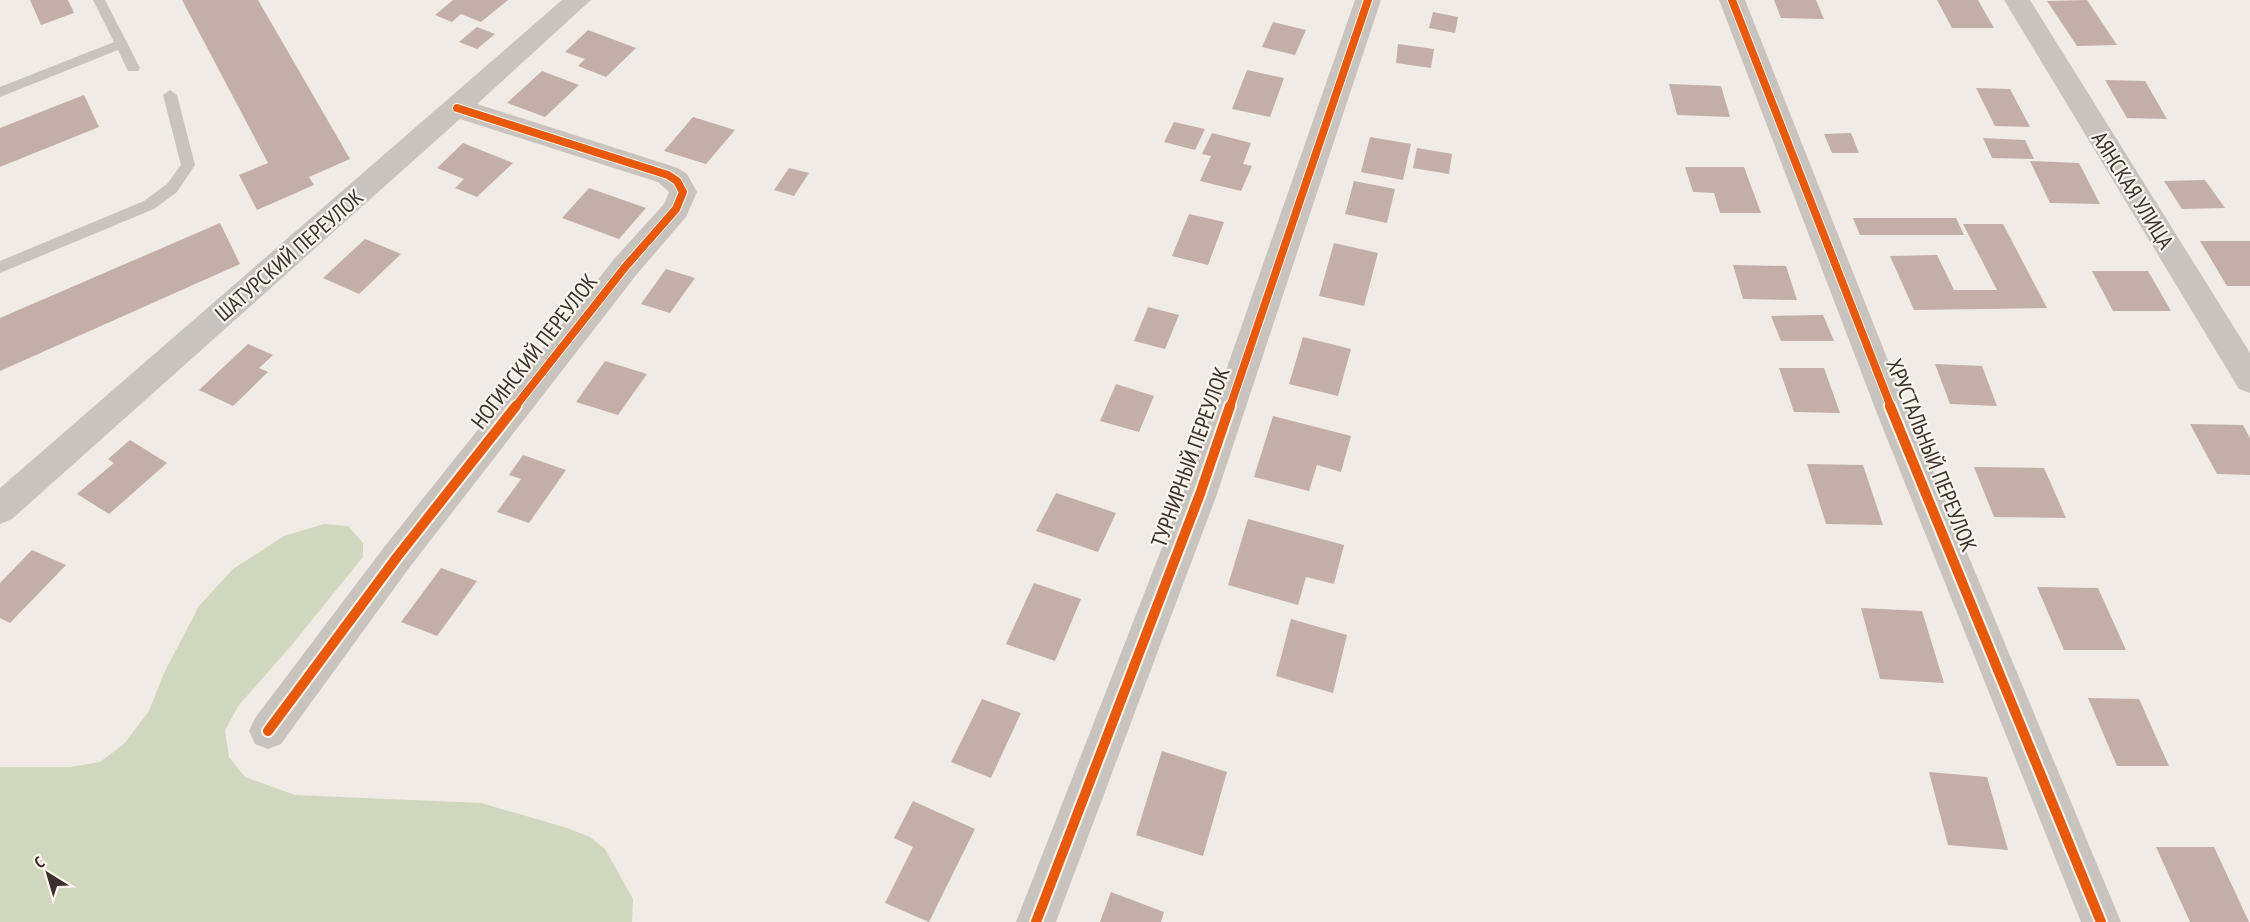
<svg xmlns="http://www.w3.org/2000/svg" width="2250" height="922" font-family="'PT Sans Narrow',sans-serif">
	<rect width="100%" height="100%" fill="#f0ebe5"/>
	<path fill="#d1d6bf" d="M324,524L348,526L363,543V557L290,647L239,705L225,730L229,757L245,777L295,795L481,803L567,828L590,837L605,849L633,899L632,922H0V767H71L100,762L124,744L149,711L164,673L199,606L233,569L284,536Z"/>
	<path fill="#c3afa7" d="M30,0H68L74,13L41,25Z
		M182,0H258L350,159L309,177L314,185L257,210L239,175L268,163Z
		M453,0H508L481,22L461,14L452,22L435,15Z
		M1774,0H1816L1824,19L1781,18Z
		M1937,0H1978L1994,28H1952Z
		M2087,0L2117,45L2077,46L2047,1Z
		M1433,12L1458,17L1455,33L1429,28Z
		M1273,22L1306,30L1295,55L1262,47Z
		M477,27L495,34L477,49L459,42Z
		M588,30L636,48L606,77L578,66L585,59L565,52Z
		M1398,44L1434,49L1431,68L1396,63Z
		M1247,70L1284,78L1270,117L1232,109Z
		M542,71L579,85L545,117L507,103Z
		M2105,80L2145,81L2167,119L2127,118Z
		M1669,84L1721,86L1730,117L1677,115Z
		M1976,88L2010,89L2030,127L1995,126Z
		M84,95L99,127L0,167V128Z
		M693,117L735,130L706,164L664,151Z
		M1174,122L1205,129L1195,150L1164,142Z
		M1212,133L1251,143L1243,164L1252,166L1241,191L1200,181L1211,156L1202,154Z
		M1851,133L1859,153H1832L1824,134Z
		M1370,137L1411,144L1403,180L1361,172Z
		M1983,138L2025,140L2034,159L1992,158Z
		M463,143L513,163L477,197L455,188L464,179L437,168Z
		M1417,148L1452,154L1449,174L1413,168Z
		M2030,161L2079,163L2100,204L2050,203Z
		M1685,167H1744L1761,213H1720L1714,193L1693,192Z
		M789,168L809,173L794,196L774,190Z
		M2205,180L2225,208L2182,209L2164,181Z
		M1354,181L1395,189L1387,223L1345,214Z
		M589,188L646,208L619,239L562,218Z
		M1189,214L1224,222L1208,265L1172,256Z
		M1853,218H1956L1964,235H1860Z
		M220,223L240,264L0,371V318Z
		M1963,224H2003L2047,308L1914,310L1890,256L1937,255L1954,290H1997Z
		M365,239L401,254L359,294L323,278Z
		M2200,241H2250V286H2227Z
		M1334,243L1378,253L1364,306L1319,296Z
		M1733,265L1786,266L1797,300L1743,299Z
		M666,269L695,278L670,313L641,304Z
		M2092,271H2148L2171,311H2113Z
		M1148,307L1179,315L1165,349L1134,341Z
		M1823,315L1834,341H1781L1771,316Z
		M1303,337L1351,349L1338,396L1289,384Z
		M248,344L273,355L259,368L268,372L233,406L199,390Z
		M605,361L647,374L618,415L576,402Z
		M1935,364L1982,366L1997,406L1950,404Z
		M1779,368H1824L1840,413L1794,412Z
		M1116,384L1154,396L1139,432L1100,421Z
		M1273,416L1351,436L1341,472L1317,465L1309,491L1254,477Z
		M2190,424L2243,425L2250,438V475L2217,474Z
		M130,440L167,463L109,514L77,494L114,463L108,459Z
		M523,455L566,470L529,523L497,512L521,479L509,475Z
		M1807,464L1863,465L1883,525L1826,524Z
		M1974,467L2044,468L2066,518L1994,517Z
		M1056,493L1116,513L1098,552L1036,531Z
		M1248,519L1344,545L1334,584L1306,577L1298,605L1228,585Z
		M32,550L66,565L10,623L0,618V583Z
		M441,568L477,581L437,636L401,622Z
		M1034,583L1081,599L1055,661L1006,644Z
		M2037,587L2098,588L2126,650H2064Z
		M1861,608L1922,611L1944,683L1880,679Z
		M1291,619L1347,635L1333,693L1276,676Z
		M2088,698L2139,699L2169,766H2117Z
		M982,699L1021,713L991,778L951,762Z
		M1162,751L1227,772L1203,856L1136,835Z
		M1929,772L1987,777L2008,850L1948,845Z
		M913,801L975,829L929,922L885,903L913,847L894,838Z
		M2156,847H2214L2249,922H2190Z
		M1111,892L1164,912L1161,922H1100Z"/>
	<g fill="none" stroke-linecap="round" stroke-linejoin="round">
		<path fill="#c9c3be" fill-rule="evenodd" d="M93,0H105L140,68L138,71H128L118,50L0,97V87L114,42Z
			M170,90L177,95L195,165L177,192L154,209L0,273V261L144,201L167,184L181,165L163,95Z"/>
		<path fill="#c9c3be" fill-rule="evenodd" d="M562,0H591L477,104L678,168L687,174L697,192L686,217L637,274L409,568L281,744L268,749L255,744L249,731L255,718L385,546L615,258L664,204L669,192L658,182L460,119L12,519L0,524V488Z
			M1355,0H1381L1217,494L1056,922H1016L1183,494Z
			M1719,0H1745L1910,416L2121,922H2081L1878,416Z
			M2004,0H2030L2250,353V393L2239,389Z"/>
		<g stroke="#fbf5ee" stroke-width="10">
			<path id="cycleway-far1" d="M1732,0L1891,407
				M457,108L668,175L677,181L683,192L676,209L626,266L515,407
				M1230,407L1368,0"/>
		</g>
		<g stroke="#fbf5ee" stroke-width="14">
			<path id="cycleway" d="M1890,406L2101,922
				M268,731L397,557L516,406
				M1036,922L1200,494L1230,406"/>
		</g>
		<use href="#cycleway-far1" stroke="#e8590c" stroke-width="8"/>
		<use href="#cycleway" stroke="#e8590c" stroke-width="10"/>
	</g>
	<g text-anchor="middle" stroke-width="4.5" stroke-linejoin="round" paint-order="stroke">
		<g font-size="22" fill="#3b302b" stroke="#fbf5ee">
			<text transform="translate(2133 190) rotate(58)" y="8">АЯНСКАЯ УЛИЦА</text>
			<text transform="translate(289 255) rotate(-41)" y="8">ШАТУРСКИЙ ПЕРЕУЛОК</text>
			<text transform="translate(534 351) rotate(-52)" y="8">НОГИНСКИЙ ПЕРЕУЛОК</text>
			<text transform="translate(1932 455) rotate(68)" y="8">ХРУСТАЛЬНЫЙ ПЕРЕУЛОК</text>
			<text transform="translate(1190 457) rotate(-70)" y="8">ТУРНИРНЫЙ ПЕРЕУЛОК</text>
		</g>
	</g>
	<g transform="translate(48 874) rotate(323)" stroke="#fbf5ee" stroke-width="4.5" paint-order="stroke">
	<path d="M0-4.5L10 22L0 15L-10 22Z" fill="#3b302b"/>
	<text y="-9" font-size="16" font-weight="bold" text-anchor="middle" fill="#3b302b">С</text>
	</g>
</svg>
